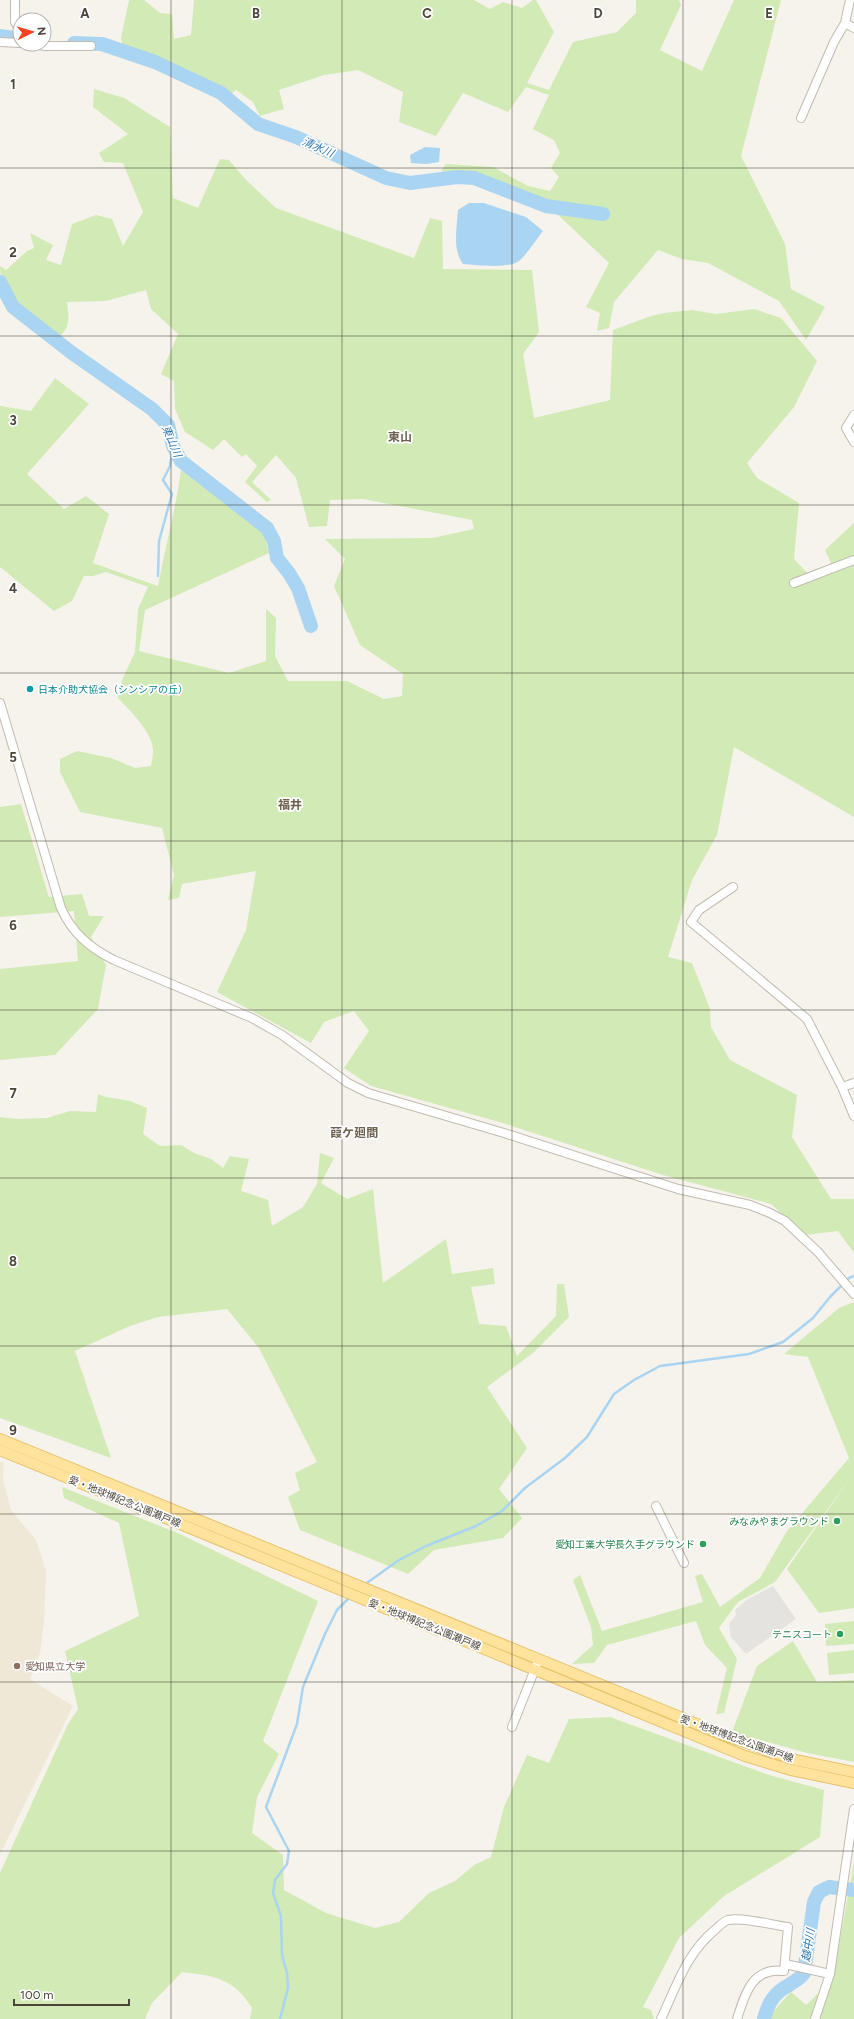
<svg xmlns="http://www.w3.org/2000/svg" width="854" height="2019" font-family="Figtree,'Noto Sans JP',sans-serif">
	<rect width="100%" height="100%" fill="#f6f3ec"/>
	<path fill="#efe8d6" d="M0,1462L4,1463L3,1480L11,1510L36,1540L46,1571L44,1624L40,1653L30,1679L73,1706L0,1854Z"/>
	<path fill="#d2eab5" d="M129,0H144L160,13L172,14L174,39L191,35L194,0H474L490,9L503,2L522,8L533,0H536L554,32L527,83L549,90L573,42L617,32L636,13V0H679L681,5L660,50L702,71L734,0H781L741,156L785,244L791,289L825,307L806,340L779,301L708,263L682,259L658,250L614,302L609,328L597,331L600,313L586,307L609,263L539,197L476,174L441,171L446,164L493,167L528,186L550,191L559,177L551,168L560,153L554,140L533,129L549,95L526,87L508,112L463,93L436,136L399,122L403,92L358,70L324,75L279,90L284,109L260,116L253,102L236,90L229,96L156,60L123,48L121,38Z
		M94,89L124,98L170,127L173,198L198,208L220,159L229,160L246,180L276,208L414,258L430,218L442,221L443,269L532,270L539,332L523,354L534,418L610,400L613,330L651,316L664,313L692,310L716,314L754,309L781,318L817,361L794,407L747,463L757,478L799,503L794,559L813,579L834,570L825,550L854,523V817L734,747L717,835L692,880L668,957L692,963L710,1009L711,1027L730,1060L797,1095L792,1137L831,1199H854V1253L838,1231L805,1235L771,1204L663,1175L503,1123L371,1086L344,1068L369,1031L354,1011L324,1022L311,1043L217,992L246,930L256,871L182,884L179,898L168,900L174,875L162,828L80,812L60,772V759L77,751L111,758L135,768L151,766C152,761 153,755 153,750C152,731 130,711 118,698L122,680L135,652L138,609L148,587L106,572L93,576H84L72,601L54,611L0,567V406L31,411L55,378L89,404L27,474L64,509L86,496L109,514L93,563L158,586C165,547 176,509 181,470L264,533L269,553L145,610L139,651L229,673L266,661V609L276,618L275,656L288,681H347L384,699L402,696L403,674L360,645L334,586L345,559L325,539L432,538L474,529L472,520L363,499L330,500L327,526L309,527L296,478L276,455L252,482L271,500L267,502L245,482L257,466L246,454L242,457L224,439L213,450L185,432L175,409L174,381L161,374L178,334L151,309L146,290L106,301L67,302C69,319 71,324 59,338H54C30,318 0,301 0,266L6,270L27,251L34,248L30,233L53,245L46,260L61,265L72,224L96,215L112,219L123,246L143,212L123,163L104,162L99,153L128,134L93,107Z
		M21,804L49,897L82,894L89,916H104L91,937L106,965L98,1009L55,1055L0,1060V969L78,961L74,911L0,917V807Z
		M98,1094L106,1097L130,1101L147,1108L143,1134L160,1146L181,1145L194,1153L211,1159L223,1168L230,1156L249,1159L241,1191L268,1200L272,1226L303,1207L317,1184L320,1153L334,1158L321,1183L347,1199L373,1189L383,1283L446,1239L452,1274L493,1268L495,1284L471,1287L479,1324L506,1326L517,1356L556,1316L557,1284H564L569,1317L533,1353L487,1387L527,1448L499,1489L522,1518L503,1538L434,1550L408,1574L300,1530L288,1497L300,1490L295,1473L317,1462L259,1348L227,1309L158,1317L130,1326L75,1351L111,1458L0,1418V1117L17,1119L47,1118L70,1111L96,1112Z
		M854,1302V1608L819,1613L787,1569L853,1474L775,1582L738,1602L719,1628L737,1659L724,1713L716,1714L727,1668L705,1645L696,1621L607,1645L594,1663L572,1664L593,1645L591,1627L573,1580L580,1575L602,1631L703,1602L695,1576L702,1574L720,1607L760,1578L787,1531L849,1458L808,1357L784,1354L839,1308Z
		M62,1487L180,1534L318,1601L263,1741L279,1754L257,1797L252,1833L283,1855L284,1890L326,1913L375,1928L399,1922L429,1893L455,1881L474,1865L491,1857L504,1807L527,1755L549,1763L569,1719L610,1717L769,1775L824,1790L820,1837L724,1896L679,1938L643,2007L651,2010L654,2019H250L252,2008C234,1978 214,1976 182,1972L152,2003L145,2019H0V1873L68,1724L78,1709L65,1651L139,1616L119,1523L64,1498Z
		M854,1621V1644L826,1646L825,1624Z
		M793,1641L817,1682L854,1680V1762L807,1753L732,1732L757,1666Z
		M854,1650V1673L829,1675L827,1653Z
		M854,1861V2019H766L791,1992L806,2005L827,1985L838,1951Z"/>
	<path fill="#e5e3e0" d="M773,1586L796,1619L746,1654L731,1637L729,1624L736,1615L735,1610L748,1599Z"/>
	<path fill="#a9d4f2" d="M425,147L440,148L439,162L426,164L411,163L410,155Z
		M469,203H484L526,217L543,231C535,241 528,253 519,261C509,269 476,265 463,264C452,249 457,228 458,210Z"/>
	<g fill="none" stroke-linecap="round" stroke-linejoin="round">
		<path stroke="#a9d4f2" stroke-width="2.5" d="M158,576L159,541L172,494L163,480L170,466L173,446
			M364,1585L399,1560L426,1546L476,1526L502,1511L525,1488L565,1458L587,1437L614,1394L634,1380L660,1366L749,1354L783,1342L813,1318L830,1297L849,1278L854,1276
			M280,2019L288,1988L287,1973L282,1955L281,1916L273,1893L275,1880L287,1864L289,1851L266,1807L297,1724L303,1687L325,1634L337,1610L350,1597"/>
		<path stroke="#a9d4f2" stroke-width="14" d="M0,36L20,39
			M74,43L102,44L155,62L221,93L258,124L296,137L386,178L410,183L457,177L474,178L546,206L603,214
			M0,282L13,307L72,353L152,409L168,425L173,446L181,461L267,528L274,541L277,558L289,573L298,588L311,626
			M764,2019C768,2003 774,1993 789,1985C794,1981 800,1979 804,1973L814,1902L819,1892L829,1887L854,1890"/>
		<g stroke="#c2bbae" stroke-width="10">
			<path id="minor" d="M15,0V22L20,30
				M845,23L854,28
				M0,42L20,43
				M33,44L45,46H91
				M801,118L834,42L845,23L850,0
				M854,415L846,428L854,442
				M794,583L854,560
				M0,703L61,908C72,933 90,948 114,960L252,1018L282,1035L348,1083L368,1093L504,1133L678,1189L750,1205L770,1213L785,1221L818,1252L854,1294
				M733,887L699,910L691,922L807,1019L842,1087L854,1116
				M842,1087L854,1083
				M656,1506L684,1563
				M512,1727L537,1664
				M785,1964L830,1974
				M661,2019C676,1987 687,1952 716,1929C719,1926 724,1921 728,1920C744,1917 772,1925 788,1927L784,1971C752,1967 745,1994 737,2019
				M815,2019L830,1974L854,1809"/>
		</g>
		<g stroke="#e6c16a" stroke-width="12">
			<path id="major" d="M0,1439L719,1733L795,1760L854,1772
				M0,1450L745,1756L791,1770L854,1783"/>
		</g>
		<use href="#minor" stroke="#fff" stroke-width="8"/>
		<use href="#major" stroke="#ffe39c" stroke-width="10"/>
	</g>
	<path fill="none" stroke="#4b4439" stroke-width="1" stroke-opacity="0.55" d="M171,0V2019M342,0V2019M512,0V2019M683,0V2019M0,168H854M0,336H854M0,505H854M0,673H854M0,841H854M0,1010H854M0,1178H854M0,1346H854M0,1514H854M0,1682H854M0,1851H854"/>
	<circle fill="#0f9aa8" stroke="#fff" stroke-width="1.5" cx="30" cy="689" r="4"/>
	<g fill="#2e9e5b" stroke="#fff" stroke-width="1.5">
		<circle cx="837" cy="1521" r="4"/>
		<circle cx="703" cy="1544" r="4"/>
		<circle cx="840" cy="1634" r="4"/>
	</g>
	<circle fill="#8d6e63" stroke="#fff" stroke-width="1.5" cx="17" cy="1666" r="4"/>
	<g text-anchor="middle" stroke-width="3.5" stroke-linejoin="round" paint-order="stroke">
		<g font-size="10" fill="#0d838f" stroke="#fff" text-anchor="start">
			<text x="38" y="693">日本介助犬協会（シンシアの丘）</text>
		</g>
		<g font-size="10" fill="#4b4439" stroke="#fff">
			<text transform="translate(125 1501) rotate(22)" y="4">愛・地球博記念公園瀬戸線</text>
			<text transform="translate(425 1624) rotate(22)" y="4">愛・地球博記念公園瀬戸線</text>
			<text transform="translate(737 1738) rotate(20)" y="4">愛・地球博記念公園瀬戸線</text>
		</g>
		<g font-size="10" fill="#27864d" stroke="#fff" text-anchor="end">
			<text x="829" y="1525">みなみやまグラウンド</text>
			<text x="695" y="1548">愛知工業大学長久手グラウンド</text>
			<text x="832" y="1638">テニスコート</text>
		</g>
		<g font-size="10" fill="#785e54" stroke="#fff" text-anchor="start">
			<text x="25" y="1670">愛知県立大学</text>
		</g>
		<g font-size="11" font-style="italic" fill="#2e7ab2" stroke="#fff">
			<text transform="translate(318 147) rotate(24)" y="4">清水川</text>
			<text transform="translate(172 441) rotate(67)" y="4">東山川</text>
			<text transform="translate(808 1945) rotate(-81)" y="4">越中川</text>
		</g>
		<g font-size="12" font-weight="bold" fill="#6e6250" stroke="#fff">
			<text x="400" y="441">東山</text>
			<text x="290" y="809">福井</text>
			<text x="354" y="1137">葭ケ廻間</text>
		</g>
	</g>
	<g font-size="13" text-anchor="middle" font-weight="bold" fill="#4b4439" stroke="#fff" stroke-width="3.5" stroke-linejoin="round" paint-order="stroke">
		<text x="85" y="18">A</text>
		<text x="256" y="18">B</text>
		<text x="427" y="18">C</text>
		<text x="598" y="18">D</text>
		<text x="769" y="18">E</text>
		<text x="13" y="89">1</text>
		<text x="13" y="257">2</text>
		<text x="13" y="425">3</text>
		<text x="13" y="593">4</text>
		<text x="13" y="762">5</text>
		<text x="13" y="930">6</text>
		<text x="13" y="1098">7</text>
		<text x="13" y="1266">8</text>
		<text x="13" y="1435">9</text>
	</g>
	<g transform="translate(32 32) rotate(85)"><circle r="19" fill="#ffffff" stroke="#b7b4b0"/>
	<path d="M0-3L7 15L0 10L-7 15Z" fill="#fc3f1d"/>
	<text y="-6" font-size="11" font-weight="bold" text-anchor="middle" fill="#4b4439">N</text>
	</g>
	<path d="M14 1999v6h115v-6" fill="none" stroke="#4b4439" stroke-width="2"/>
	<text x="20" y="1999" font-size="12" fill="#4b4439" stroke="#ffffff" stroke-width="3" paint-order="stroke">100 m</text>
</svg>
